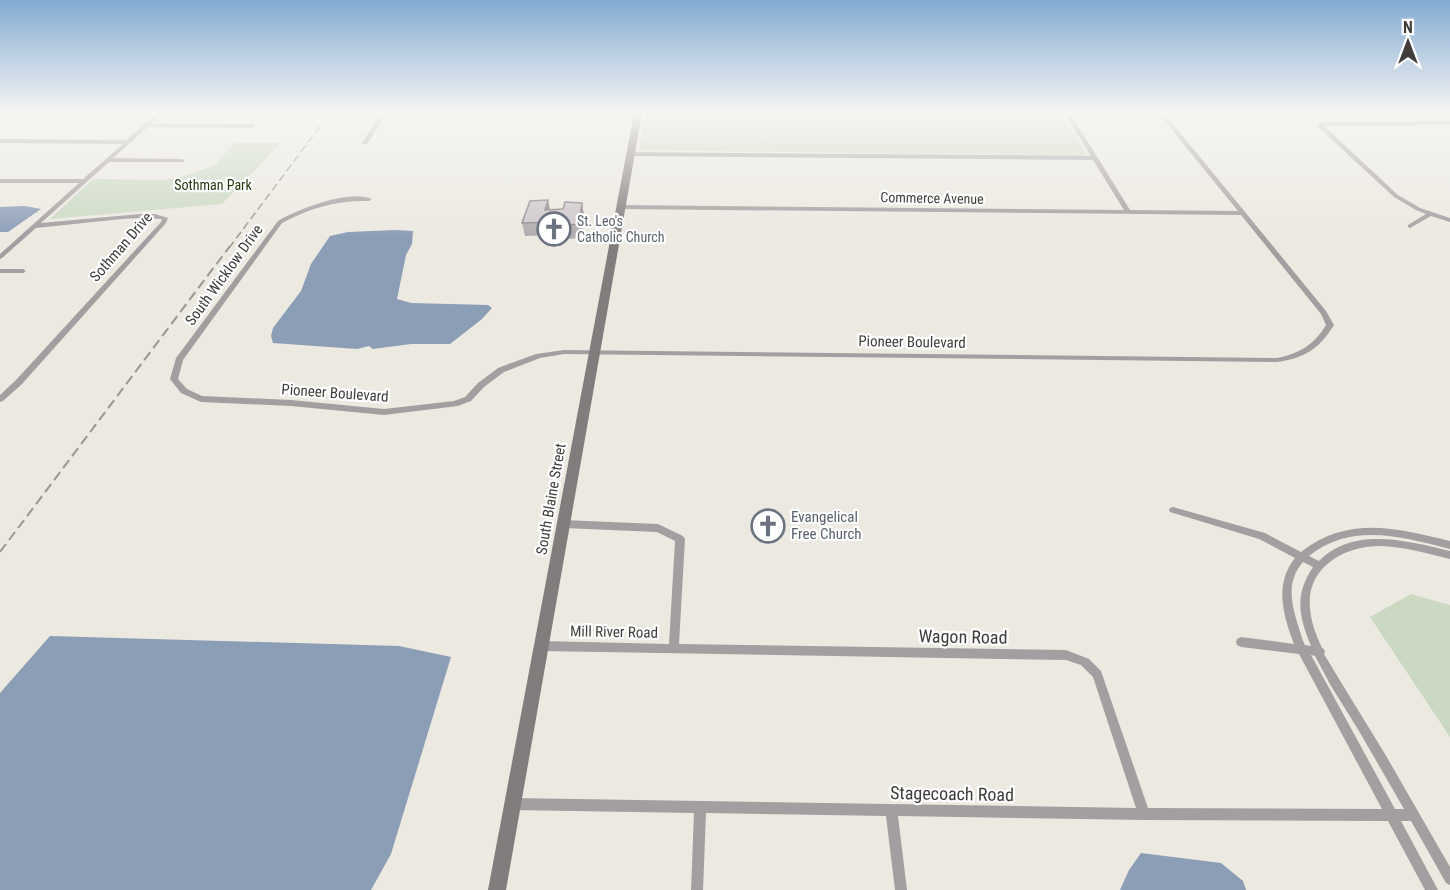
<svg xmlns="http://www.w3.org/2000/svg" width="1450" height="890" font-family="'Roboto Condensed',sans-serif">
	<rect width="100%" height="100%" fill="#ece9e1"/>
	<path fill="#cbd9c2" d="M645,113H1061L1088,156L639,150Z
		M233,143H281L222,204L50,219L93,179L165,180L188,175L215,165Z
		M1411,594L1450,605V737L1370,617Z"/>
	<path fill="#8c9db6" d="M25,206L41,209L8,232H0V207Z
		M396,230L413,231L412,244L406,255L397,299L411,303L488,305L492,308L482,319L450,344H411L373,349L369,346L357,349L273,343L271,336L273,328L301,291L311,264L330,236L348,232Z
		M50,636L399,646L451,657L391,854L371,890H0V693Z
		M1141,853L1221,863L1243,881L1246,890H1120L1129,870Z"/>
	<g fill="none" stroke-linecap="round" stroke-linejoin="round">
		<path fill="#a39fa0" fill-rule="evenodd" d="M157,113H163L151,124H252L255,126L252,128L148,127L113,158L182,159L184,160V162H109L41,223L140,214H155L168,218L166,223L22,384L3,401L0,402V395L16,380L161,222L162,219L140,218L122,219L36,228L2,258L0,259V254L79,183H0V179H83L123,144L0,143V139L126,140Z
			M381,113H387L367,144H363L362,143Z
			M1064,113H1070L1130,210L1238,211L1158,113H1164L1326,311L1334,325C1319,349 1305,358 1277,362L564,354L540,358L504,372L484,387L471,401L458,406L384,415L291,406L201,402L181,393L170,379L176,358L278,221C299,209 349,189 372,199L369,201C337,200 310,208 282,223L183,360L178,379L187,389L202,396L291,400L384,409L454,401L465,397L478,383L498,368L536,354L564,350L1277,358C1299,354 1315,344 1326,325L1321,314L1241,215L621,209L618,207L621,205L1124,210L1093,160L631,156L628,154L631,152L1091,156Z
			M1450,121V125L1324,126L1398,195L1420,208L1450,218V222L1431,216L1410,228L1408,227V225L1426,214L1416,210L1394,197L1318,127V124L1321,122Z
			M0,269H23L26,271L23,273H0Z
			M1173,507L1265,533L1301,552C1348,515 1397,528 1450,541V549C1402,537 1352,522 1309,556L1319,561C1354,526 1407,541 1450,551V559C1426,553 1401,546 1377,546C1342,547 1306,569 1310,608C1311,622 1316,635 1322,648L1324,649L1325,652L1324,654L1339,679L1385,754L1450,867V885L1446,883L1411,821H1401L1438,890H1425L1388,821L1144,820L898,816L907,890H895L886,816L706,813L703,890H691L694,813L512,810L508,808L506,804L508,800L512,798L1136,808L1093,677L1081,665L1066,660L541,651L537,649L536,646L537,643L541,641L669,644L675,541L657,532L563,528L560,527L558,524L560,521L563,520L658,524L683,536L685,539L679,644L1066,650L1089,659L1101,671L1148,808L1382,809L1299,654L1241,647L1237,645L1236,642L1237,639L1241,637L1294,644C1283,615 1274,584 1295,558L1259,539L1170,512L1169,510L1170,508ZM1303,562L1313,567C1294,595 1299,617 1311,646L1305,645L1303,641C1295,614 1282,586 1303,562ZM1311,655L1315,656L1331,686L1359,731L1404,809H1395Z"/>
		<path fill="#827c7d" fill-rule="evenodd" d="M634,113H642L506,890H488Z"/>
		<path stroke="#999791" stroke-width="1.5" stroke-dasharray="8 4" stroke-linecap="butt" d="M229,248L330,113"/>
		<path stroke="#999791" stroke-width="2" stroke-dasharray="10 5" stroke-linecap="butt" d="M0,552L230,246"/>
	</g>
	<path fill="#b2abaf" d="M582,203L584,216L581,238L565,239L557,235L525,236L522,223Z"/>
	<path fill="#918b8f" d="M548,200L551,214L548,223L545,210Z
		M582,203L584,216L581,238L579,224Z"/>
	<path fill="#cfc7cc" stroke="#918b8f" stroke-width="1.5" d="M548,200L545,210L563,209L565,202L582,203L579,224L562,226L554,222L522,223L530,201Z"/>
	<linearGradient id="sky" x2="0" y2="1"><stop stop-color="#83abd4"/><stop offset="0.47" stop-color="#f6f5f2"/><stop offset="1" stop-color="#f6f5f2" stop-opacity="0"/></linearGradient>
	<rect width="1450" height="238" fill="url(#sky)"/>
	<defs>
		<g id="church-ring" transform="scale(1.725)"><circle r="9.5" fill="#fff" stroke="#6b7280" stroke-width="1.5"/><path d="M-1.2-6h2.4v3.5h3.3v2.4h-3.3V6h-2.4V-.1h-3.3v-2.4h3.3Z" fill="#6b7280"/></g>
	</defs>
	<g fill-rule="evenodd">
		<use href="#church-ring" x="554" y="229"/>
		<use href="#church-ring" x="768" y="526"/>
	</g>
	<g text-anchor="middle" stroke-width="4.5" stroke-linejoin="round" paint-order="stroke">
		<g font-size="14" fill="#243b11" stroke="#fff">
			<text x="213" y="190">Sothman Park</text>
		</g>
		<g font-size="14" fill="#3e3d3a" stroke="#fff">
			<text transform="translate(932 198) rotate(1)" y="5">Commerce Avenue</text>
		</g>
		<g font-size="14" fill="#5b616d" stroke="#fff" text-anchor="start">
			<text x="577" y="226">St. Leo's<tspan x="577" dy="16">Catholic Church</tspan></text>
		</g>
		<g font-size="15" fill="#3e3d3a" stroke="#fff">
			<text transform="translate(121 247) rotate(-49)" y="5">Sothman Drive</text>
			<text transform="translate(224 275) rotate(-54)" y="5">South Wicklow Drive</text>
			<text transform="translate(912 342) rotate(1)" y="5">Pioneer Boulevard</text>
			<text transform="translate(335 393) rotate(4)" y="5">Pioneer Boulevard</text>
			<text transform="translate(551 499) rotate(-80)" y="5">South Blaine Street</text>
			<text transform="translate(614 632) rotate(1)" y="5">Mill River Road</text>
		</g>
		<g font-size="15" fill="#5b616d" stroke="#fff" text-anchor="start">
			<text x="791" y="522">Evangelical<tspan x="791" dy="17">Free Church</tspan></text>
		</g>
		<g font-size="18" fill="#3e3d3a" stroke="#fff">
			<text transform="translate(963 637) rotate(1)" y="6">Wagon Road</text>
			<text transform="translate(952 794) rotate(1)" y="6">Stagecoach Road</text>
		</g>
	</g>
	<g transform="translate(1408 42)" stroke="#ffffff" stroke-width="4.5" paint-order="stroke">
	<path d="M0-4.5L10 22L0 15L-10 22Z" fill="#3e3d3a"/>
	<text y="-9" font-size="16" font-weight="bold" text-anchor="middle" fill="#3e3d3a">N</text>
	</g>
</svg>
